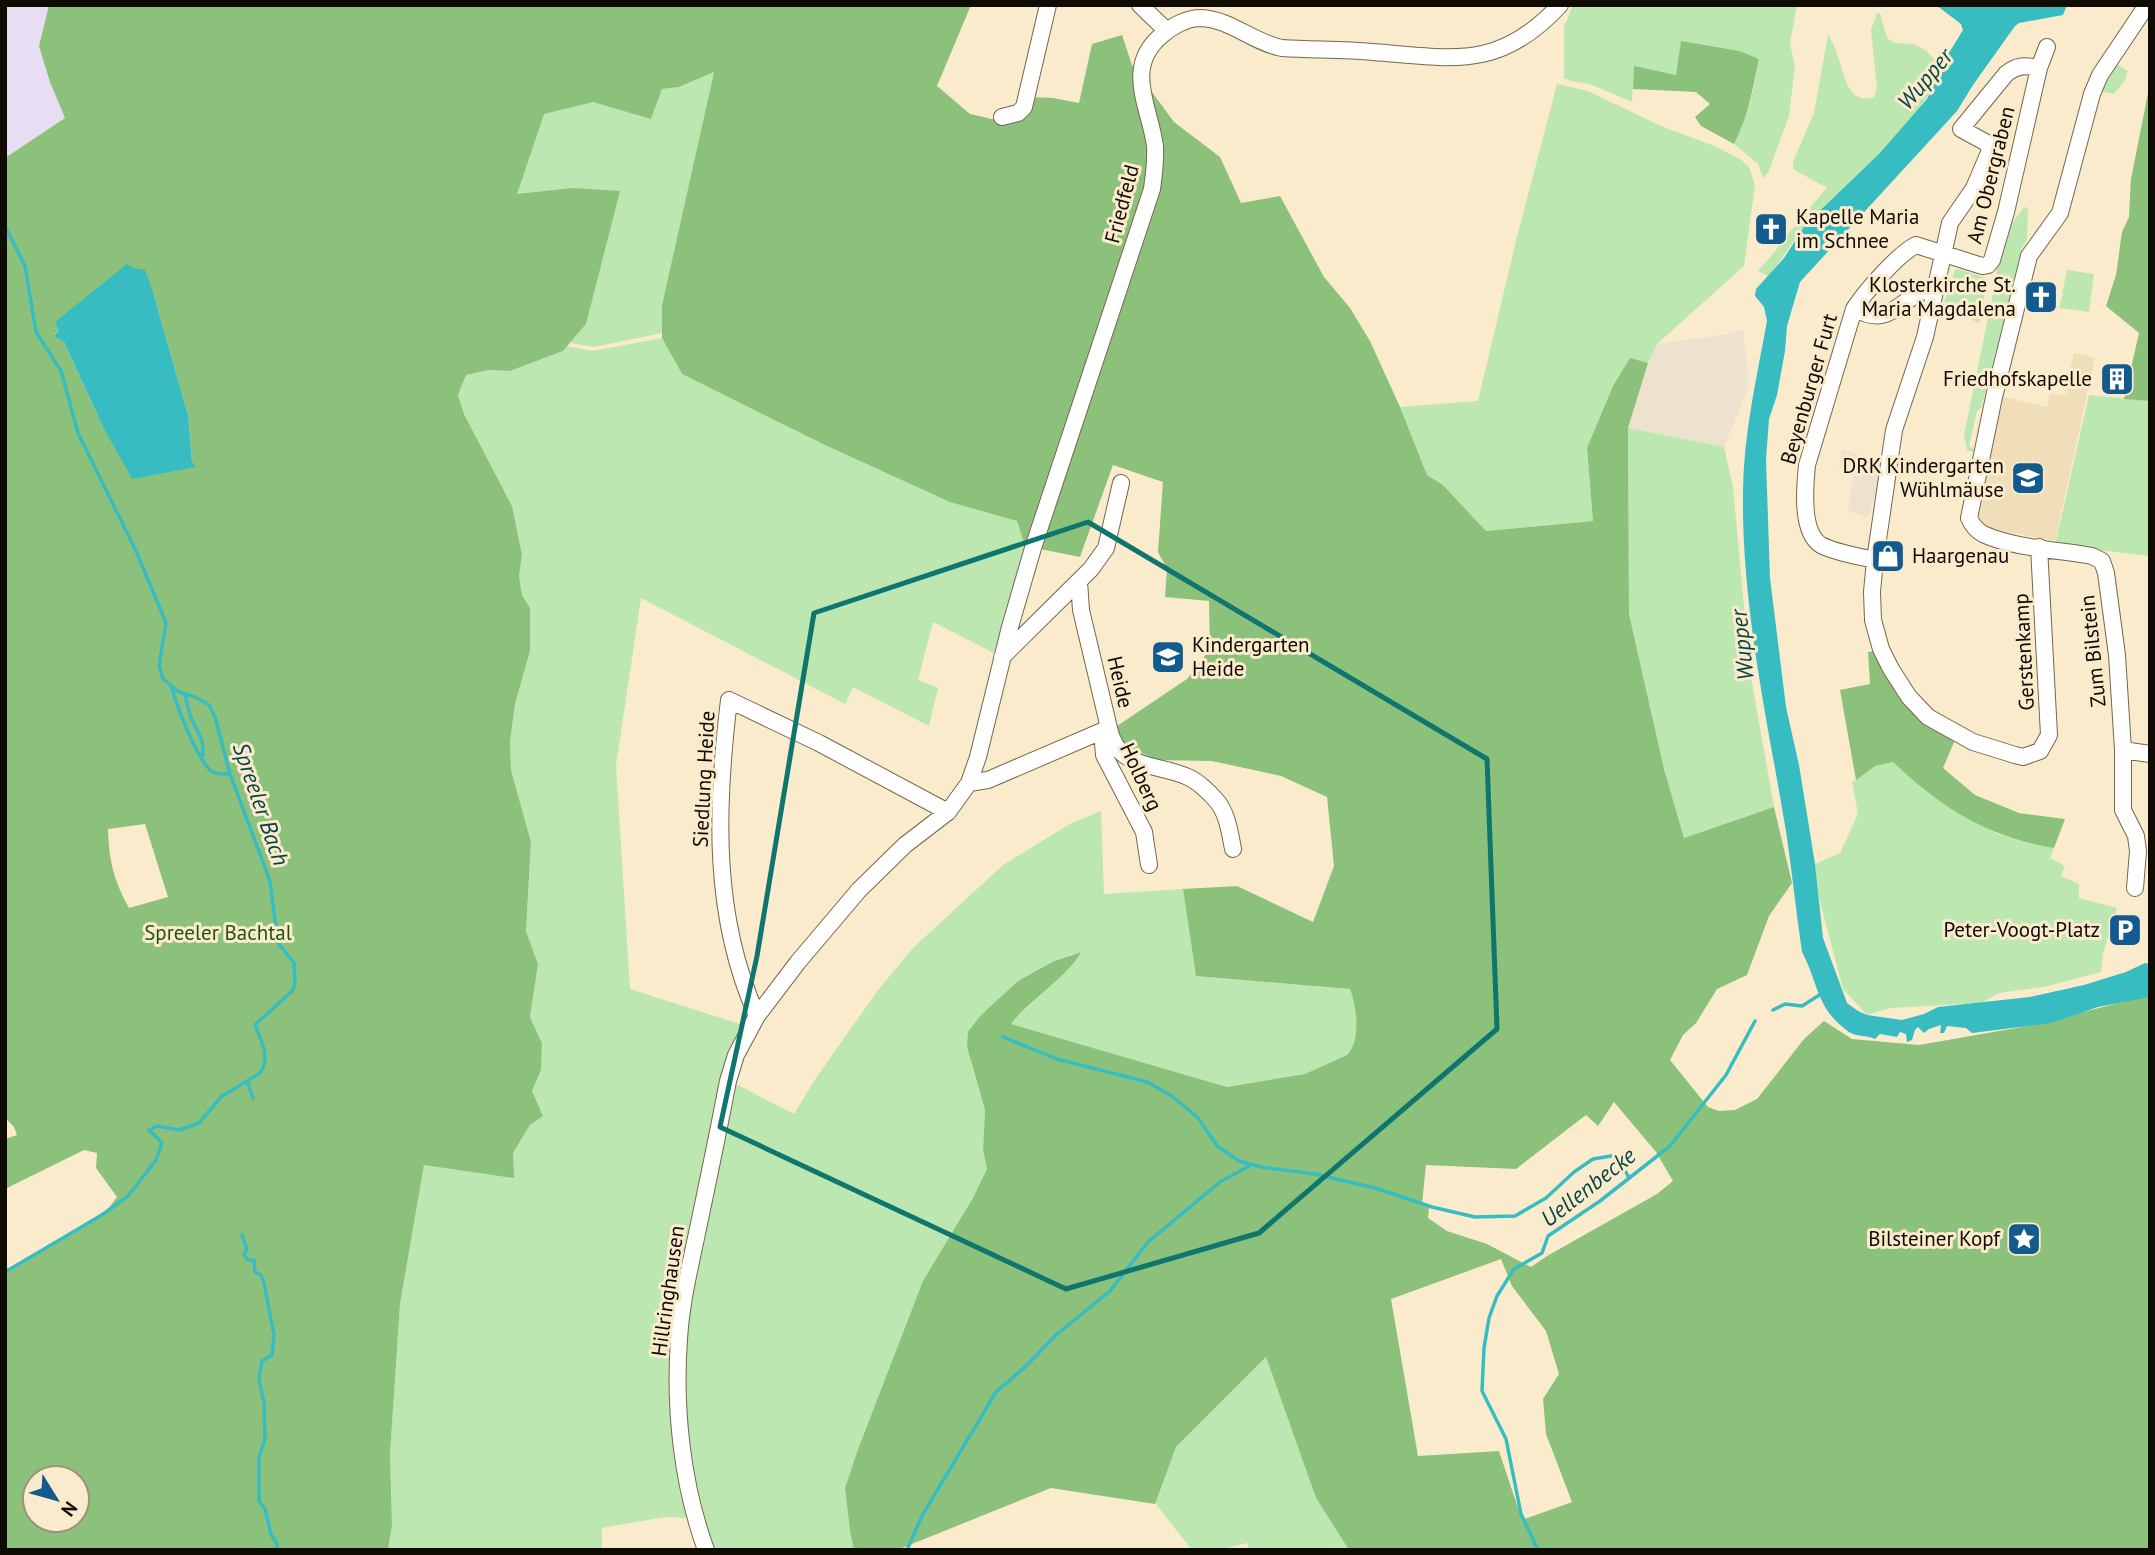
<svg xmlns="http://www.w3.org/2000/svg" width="2155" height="1555" font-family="'PT Sans',sans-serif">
	<rect width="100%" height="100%" fill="#faebcc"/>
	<path fill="#ece2cd" d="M1743,329L1749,387L1724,447L1628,428L1648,363L1657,344L1729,334Z
		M1842,450L1885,463L1868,518L1848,510L1854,472L1839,468Z"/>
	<path fill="#e7def3" d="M5,5H49L39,46L50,82L65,118L5,158Z"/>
	<path fill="#f0deb8" d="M2074,353L2095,358L2055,541L1984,527L1980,521L1979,514L1993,430L2001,396L2047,407L2050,394L2067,395L2068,391L2065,390Z"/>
	<path fill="#bde7b1" d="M1573,5H1797L1790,44L1795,66L1789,116L1768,173L1763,178L1758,164L1734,144C1747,117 1755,88 1759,58L1676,75L1634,67L1632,102L1590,84L1570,81L1564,78V27Z
		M1877,13H1880L1887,38L1895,43L1913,44L1927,51L1941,68C1919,131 1851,176 1807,224C1793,240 1782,260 1768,276L1758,271C1782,244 1802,215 1827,188L1793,169V162L1814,113L1828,35C1831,40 1834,45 1836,51C1844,69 1846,107 1874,97L1877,88L1871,30Z
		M2116,64L2128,71L2125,80L2114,94L2100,91Z
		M714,72L662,305V333L594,347L570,343L586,324L516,194L544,113L593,102L651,118L662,89L679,87Z
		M1557,84L1588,91L1661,126L1717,147L1743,161L1749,167L1755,185L1744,266L1657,344L1648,363L1630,359L1613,386L1587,448L1593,521L1486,531L1443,485L1427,475L1400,407L1478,401L1517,237Z
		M2024,207L2028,208L2027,240L2021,249L2022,252L1981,408L1977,411L1969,446L1975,450L1973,452L1967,450L1964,435L1997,274C1995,264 1997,244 2003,235C2009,225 2018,217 2024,207Z
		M1958,269L1983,277L1987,282L1979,323L1971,319L1975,306L1964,302L1955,306L1944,302L1955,270Z
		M2067,270L2094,274L2089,312L2059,308L2062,296H2064L2062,294Z
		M662,338L682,374L737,400L1017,521L1025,546L1033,548L1002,657L933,622L918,680L938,688L929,726L853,687L845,704L641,598L616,766L630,989L743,1025L731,1048L722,1078L679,1291L689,1518L665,1517L602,1528V1550H388L392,1525L390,1454L400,1304L424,1165L513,1153L530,1125L543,1116L532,1091L541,1070L542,1043L530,1017L538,964L526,931L531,842L511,770L510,742L515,704L530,651V608L522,595L519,576L522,553L512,506L464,414L458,395L466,375L489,370L510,371L563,351L567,346L592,351Z
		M2089,395L2150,401V556L2055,545Z
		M1628,428L1724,447L1733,487L1750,671L1774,807L1684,838L1664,769L1629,614Z
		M1893,762L1928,793L1998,834L2054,848L2050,858L2065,866L2061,876L2079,884V898L2117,908L2103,953L2101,972L2044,987L1999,993L1981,1003L1890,1008L1867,1015L1843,989L1818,894L1815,864L1840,853L1858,814L1852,782L1875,766Z
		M1101,811L1104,894L1183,889L1196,976L1351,989C1357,1006 1361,1041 1347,1055L1306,1074L1227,1087L1010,1024L1069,968L1081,953L1072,954L1054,961L1018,981L981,1015L971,1063L985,1110L983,1150L987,1169L883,1390L857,1452L845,1488L850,1531L854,1550H712L698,1510L688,1448L685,1336L692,1291L736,1084L794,1114L816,1078L878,990L913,948L1003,865L1070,824Z
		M1266,1357L1316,1498L1349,1550H1249L1248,1543L1218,1550H1192L1155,1503L1176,1447Z"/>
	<path fill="#8cc17c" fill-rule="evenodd" d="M49,5H971L937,86L970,114L1005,122L1031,97L1053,98L1079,103L1092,44L1122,35L1132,65L1174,122L1220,157L1241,203L1280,196L1324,277L1350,308L1370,341L1400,407L1427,475L1443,485L1486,531L1593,521L1587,448L1613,386L1630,358L1648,363L1628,428L1629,614L1664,769L1684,838L1774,807L1792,883L1769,916L1747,975L1717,989L1696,1023L1683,1035L1670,1060L1708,1107L1719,1111L1735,1110L1757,1099L1804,1039L1824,1021L1852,1039L1919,1045L2028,1026L2150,995V1550H1349L1316,1498L1266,1357L1176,1447L1155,1504L1051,1488L897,1550H854L850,1531L845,1488L857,1452L923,1281L973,1198L987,1169L983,1150L985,1110L967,1047L968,1032L981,1015L1018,981L1054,961L1081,952C1072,972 1027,1003 1011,1024L1227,1087L1305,1074L1347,1055C1361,1041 1357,1006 1350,989L1196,976L1183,889L1237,886L1313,922L1334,866L1327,797L1281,776L1212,761L1157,760L1125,745L1114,728L1187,679L1210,649L1209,601L1165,597L1167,569L1158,552L1163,482L1113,465L1080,557L1025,546L1017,521L950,502L823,444L682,374L662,338V305L714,72L679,87L662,89L651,119L593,102L544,114L517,194L573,188L620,191L586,324L563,351L510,371L489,370L466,375L458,395L464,414L512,506L522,554L519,576L522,595L530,608V651L515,704L510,742L511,770L531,842L526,931L538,964L530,1017L542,1043L541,1070L532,1091L543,1116L530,1125L513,1153L514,1178L424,1165L400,1304L390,1454L392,1525L388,1550H5V1272L108,1209L117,1197L96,1168L97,1153L84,1150L5,1189V1139L17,1135L14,1127L5,1118V158L65,118L50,82L39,46ZM153,292L188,415L192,461L195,467L102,425L64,342L54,335L59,330ZM145,824L168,897L129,908C114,880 109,862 108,829ZM1614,1102L1656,1152L1673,1181L1657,1194L1547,1256L1531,1267L1487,1244L1447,1231L1428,1218L1429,1207L1422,1204L1426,1165L1516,1169L1586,1115L1598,1126ZM1501,1259L1512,1286L1546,1331L1559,1374L1543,1399L1546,1434L1572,1502L1522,1520L1499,1451L1418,1456L1391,1299ZM35,1478H77V1520H35Z
		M1681,41L1739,51L1759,59C1753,88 1748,117 1734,144L1701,126L1695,117L1710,104L1696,92L1633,89L1634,66L1676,75Z
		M2150,83V401L2124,399L2139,333L2106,306L2116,275L2122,232L2129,217L2131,179Z
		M1876,651L1955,740L1943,768L1975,795L2019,813L2065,819L2054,848C1988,837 1941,808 1893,762L1875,766L1856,780L1840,690L1870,684L1868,652Z"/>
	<path fill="#37bdc1" d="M1936,5H2067L2063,15L2019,23L2015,26L1973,85L1957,111L1800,282L1787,326L1785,351L1777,395L1769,419L1766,460L1770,578L1786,707L1799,765L1815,864L1823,938L1847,1003L1858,1011L1867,1015L1902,1020L1924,1014L1938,1007L2030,997L2084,985L2126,972L2145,963L2150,964V997L2098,1007L2051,1023L1972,1033L1966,1028L1947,1026L1944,1033H1940L1941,1025L1929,1029L1924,1033L1918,1027L1915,1030L1912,1040L1907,1042L1906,1034L1900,1032L1897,1037L1880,1034L1875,1039C1867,1035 1857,1037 1849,1032C1816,1009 1819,984 1802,952C1796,912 1792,871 1786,831C1767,718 1741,604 1743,489C1744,432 1757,376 1767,321L1764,307L1755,296L1756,289L1784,258L1806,224L1879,154L1927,99L1947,56L1963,30L1961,24Z
		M127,264L133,268L145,270L153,292L188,415L192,461L196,467L132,479L102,425L64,342L54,336L59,330L55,322Z"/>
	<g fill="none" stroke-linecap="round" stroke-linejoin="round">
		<path stroke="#37bdc1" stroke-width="3.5" d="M5,226L25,266L36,332L61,371L78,433L137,553L166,623L159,666L163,679L179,692L195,697L209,705L215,717L230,774L270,881L278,943L294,963L295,984L293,990L255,1025C261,1040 271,1058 260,1073L221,1097L199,1123L179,1130L157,1126L149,1130L162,1143L156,1160L128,1196L102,1215L5,1272
			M172,688C176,704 199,765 213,772C218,775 225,774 230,774
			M185,694C187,703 189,714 193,722C200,737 203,737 203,755
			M1773,1010L1785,1004L1802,1006L1821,994
			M1003,1037L1057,1059L1147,1082L1172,1096L1198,1118L1218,1147L1239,1161L1261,1167L1315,1174L1375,1188L1432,1207L1475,1217L1515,1216L1546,1198L1574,1172L1593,1159L1617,1155L1629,1178
			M247,1081L253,1098
			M242,1235L247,1249L244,1255L248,1260H254L255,1272L261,1275L264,1283L274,1335L272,1355L262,1361L259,1379L264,1403L265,1439L259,1457V1501L265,1509L271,1534L277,1544V1550
			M907,1550L923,1514L996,1392L1024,1368L1057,1334L1110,1291L1148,1242L1220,1182L1249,1166
			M1538,1550L1521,1514L1506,1439L1482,1391L1484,1348L1489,1318L1497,1296L1514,1269L1542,1253L1548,1236L1600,1201L1670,1146L1726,1075L1755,1021"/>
		<g stroke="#74674b" stroke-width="18">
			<path id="minor" d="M1140,5L1167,31
				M1002,117L1018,113L1024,107L1048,5
				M1854,309C1885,324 1891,310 1916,295C1923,291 1930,287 1937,284
				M2039,547L2049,735L2040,751L2023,757L2015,755L1973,742L1928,717L1909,697L1891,669L1881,649L1873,620L1872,592L1875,560L1894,430L1925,337L1950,223L1974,188L1991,148L1985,142L1961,129L2006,74C2017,65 2025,65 2039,68
				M1875,560C1858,556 1836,553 1821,545C1800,532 1805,485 1807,465L1854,309C1865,292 1898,254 1916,245L1982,266L1988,265L1992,260L2006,212L2039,68L2047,47
				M1002,657L1091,569L1106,548L1121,483
				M1109,728C1117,771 1160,763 1190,778C1198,782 1209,792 1215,799C1227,811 1230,833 1233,849
				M1108,730L1103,743L1104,755L1144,832L1149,865
				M2123,750L2150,754
				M969,783L988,780L1109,728L1081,610L1079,581
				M2135,888L2138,851L2136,836L2123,810V750L2117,655L2106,573L2102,561L2092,556C2059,550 2013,548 1983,534C1976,530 1972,525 1969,518L1994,397L2029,256L2060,213L2092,94L2100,75L2147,5
				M757,1016C712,916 716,807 729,700L819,743L948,812
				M706,1550C682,1484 674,1409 679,1339C681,1305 689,1271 696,1238C707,1186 718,1133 728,1081L736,1055L757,1016L798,962L859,890L905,845L948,812L969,783L978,757L1010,627L1033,548L1152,189C1154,175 1156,161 1155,146C1150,107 1123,67 1162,35C1172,26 1187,18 1201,18C1230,19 1254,43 1282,48C1312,50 1343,49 1373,52C1453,58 1499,71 1560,5"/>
		</g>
		<use href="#minor" stroke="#fff" stroke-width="16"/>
	</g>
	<path fill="none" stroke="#0f766e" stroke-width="5" stroke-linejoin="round" d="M1088,522L1487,759L1497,1029L1259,1233L1066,1289L720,1127L757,956L814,613Z"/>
	<defs>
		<g id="church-square" transform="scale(1.75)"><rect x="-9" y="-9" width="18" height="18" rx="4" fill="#135a8e" stroke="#faebcc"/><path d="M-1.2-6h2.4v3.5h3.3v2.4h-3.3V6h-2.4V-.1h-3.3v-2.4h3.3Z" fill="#fff"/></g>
		<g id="building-square" transform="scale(1.75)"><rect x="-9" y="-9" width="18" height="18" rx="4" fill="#135a8e" stroke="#faebcc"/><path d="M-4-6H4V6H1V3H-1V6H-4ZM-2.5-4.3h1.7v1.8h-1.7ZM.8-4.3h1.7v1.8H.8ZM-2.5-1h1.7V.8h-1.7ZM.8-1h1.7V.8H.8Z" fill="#fff"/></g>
		<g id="school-square" transform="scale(1.75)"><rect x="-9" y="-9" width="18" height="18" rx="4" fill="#135a8e" stroke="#faebcc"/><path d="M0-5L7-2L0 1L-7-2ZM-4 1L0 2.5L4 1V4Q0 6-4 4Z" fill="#fff"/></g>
		<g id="shop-square" transform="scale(1.75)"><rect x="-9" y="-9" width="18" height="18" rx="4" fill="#135a8e" stroke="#faebcc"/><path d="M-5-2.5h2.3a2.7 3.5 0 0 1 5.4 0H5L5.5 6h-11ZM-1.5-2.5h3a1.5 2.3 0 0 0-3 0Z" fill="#fff"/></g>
		<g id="parking-square" transform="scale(1.75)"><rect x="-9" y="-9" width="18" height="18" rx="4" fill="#135a8e" stroke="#faebcc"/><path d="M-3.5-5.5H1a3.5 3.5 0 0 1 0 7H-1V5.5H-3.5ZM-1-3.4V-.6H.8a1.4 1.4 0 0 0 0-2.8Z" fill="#fff"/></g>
		<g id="sight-square" transform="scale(1.75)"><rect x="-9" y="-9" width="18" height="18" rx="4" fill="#135a8e" stroke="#faebcc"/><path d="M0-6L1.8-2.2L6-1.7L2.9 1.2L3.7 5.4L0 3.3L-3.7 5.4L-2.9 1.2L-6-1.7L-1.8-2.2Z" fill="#fff"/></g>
	</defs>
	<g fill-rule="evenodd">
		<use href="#church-square" x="1771" y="229"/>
		<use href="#church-square" x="2041" y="297"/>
		<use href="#building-square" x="2117" y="379"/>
		<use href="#school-square" x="2028" y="478"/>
		<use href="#shop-square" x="1888" y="556"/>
		<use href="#school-square" x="1168" y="657"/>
		<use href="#parking-square" x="2125" y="930"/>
		<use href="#sight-square" x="2024" y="1239"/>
	</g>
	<g text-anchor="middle" stroke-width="6" stroke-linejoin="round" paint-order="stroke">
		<g font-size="21" fill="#100b03" stroke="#faebcc">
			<text transform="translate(1991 175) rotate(-76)" y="7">Am Obergraben</text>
			<text transform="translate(1122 204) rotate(-75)" y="7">Friedfeld</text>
			<text transform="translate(1809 389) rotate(-74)" y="7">Beyenburger Furt</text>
			<text transform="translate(2093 651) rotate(-96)" y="7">Zum Bilstein</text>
			<text transform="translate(2024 652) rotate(-93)" y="7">Gerstenkamp</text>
			<text transform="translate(1120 682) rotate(77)" y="7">Heide</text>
			<text transform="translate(1141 777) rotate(65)" y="7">Holberg</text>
			<text transform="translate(704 779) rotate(-87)" y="7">Siedlung Heide</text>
			<text transform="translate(668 1291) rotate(-82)" y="7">Hillringhausen</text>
		</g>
		<g font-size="21" fill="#100b03" stroke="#faebcc" text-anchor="end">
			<text x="1796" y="224" text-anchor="start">Kapelle Maria<tspan x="1796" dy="24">im Schnee</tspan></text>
			<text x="2016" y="292">Klosterkirche St.<tspan x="2016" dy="24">Maria Magdalena</tspan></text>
			<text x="2092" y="386">Friedhofskapelle</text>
			<text x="2004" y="473">DRK Kindergarten<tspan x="2004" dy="24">Wühlmäuse</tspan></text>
			<text x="1912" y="563" text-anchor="start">Haargenau</text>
			<text x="1192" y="652" text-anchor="start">Kindergarten<tspan x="1192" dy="24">Heide</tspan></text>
			<text x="2100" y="937">Peter-Voogt-Platz</text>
			<text x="2000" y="1246">Bilsteiner Kopf</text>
		</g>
		<g font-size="21" fill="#21530c" stroke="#faebcc">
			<text x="218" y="940">Spreeler Bachtal</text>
		</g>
		<g font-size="23" font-style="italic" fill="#084446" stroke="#faebcc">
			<text transform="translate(1925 79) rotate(-50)" y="8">Wupper</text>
			<text transform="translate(1742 645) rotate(-96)" y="8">Wupper</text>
			<text transform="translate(261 804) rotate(71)" y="8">Spreeler Bach</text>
			<text transform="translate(1588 1187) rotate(-38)" y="8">Uellenbecke</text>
		</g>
	</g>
	<rect width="2155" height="1555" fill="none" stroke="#100b03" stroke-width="14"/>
	<g transform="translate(56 1499) rotate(127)"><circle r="33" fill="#faebcc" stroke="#9c917c" stroke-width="2"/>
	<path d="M0-5L12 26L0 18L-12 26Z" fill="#135a8e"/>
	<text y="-10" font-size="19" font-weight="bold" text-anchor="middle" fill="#100b03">N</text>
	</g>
</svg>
